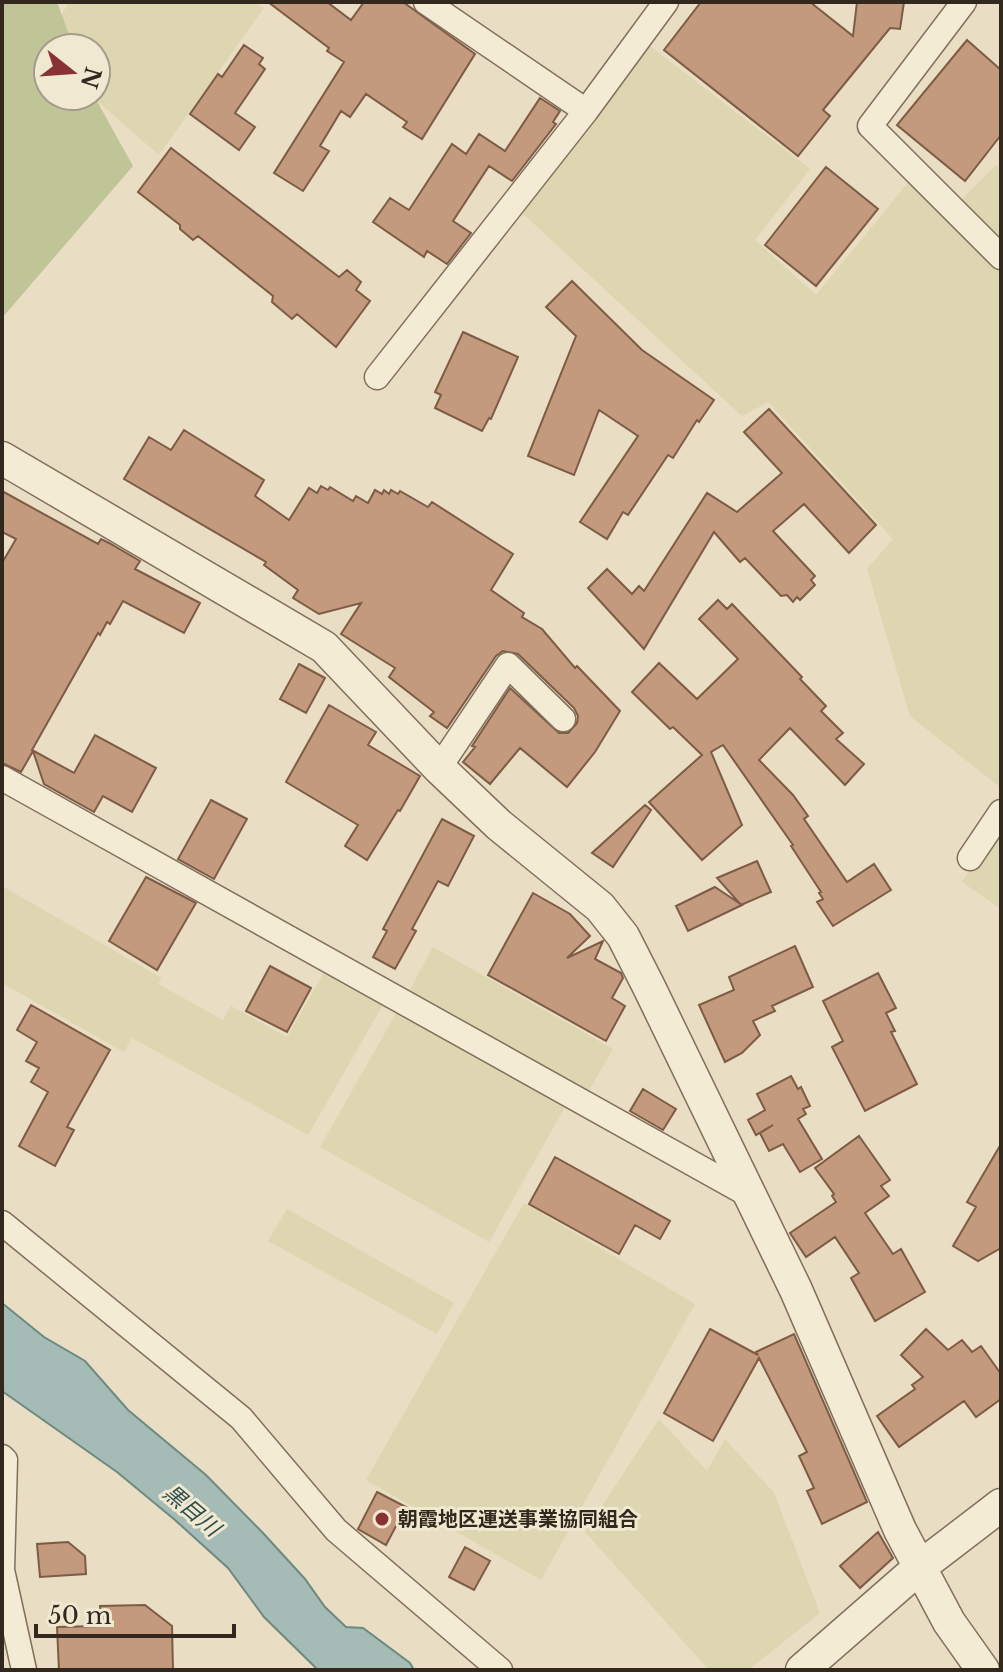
<svg xmlns="http://www.w3.org/2000/svg" width="1003" height="1672" font-family="'Libre Baskerville','Noto Sans JP',serif">
	<rect width="100%" height="100%" fill="#e9ddc3"/>
	<path fill="#ddd6b1" d="M70,2H255L264,8L159,155L96,100V48H74L61,15Z
		M646,43L810,169L755,240L816,295L911,179L1001,271V788L910,716L867,569L893,539L768,402L742,416L521,212Z
		M996,165L1001,169V245L960,201Z
		M994,832L1001,836V909L962,882Z
		M2,886L162,978L158,984L223,1020L231,1006L287,1037L326,969L384,1003L308,1135L132,1038L124,1052L2,983Z
		M433,947L613,1049L584,1099L405,999Z
		M398,1010L565,1107L489,1242L320,1147Z
		M524,1203L695,1304L541,1580L366,1480Z
		M287,1209L454,1303L437,1334L268,1241Z
		M659,1419L707,1471L725,1439L774,1493L820,1613L748,1670H709L585,1532Z"/>
	<path fill="#c0c598" d="M2,2H57L74,48H48V96H94L133,166L2,318Z"/>
	<path fill="#a4bcb5" stroke="#6d8982" stroke-width="2" d="M2,1303L44,1337L85,1361L128,1410L206,1475L263,1533L305,1579L325,1607L346,1627L363,1628L410,1663L414,1670H318L264,1617L228,1568L175,1520L117,1472L2,1391Z"/>
	<path fill="#c39a7d" stroke="#7d5b44" stroke-width="2" d="M268,2H327L351,20L364,2H403L475,54L422,139L403,127L407,122L366,94L350,117L341,111L320,146L329,151L303,191L274,173L344,62L327,51L329,48Z
		M701,2H810L853,36L857,2H904L900,29L890,28L823,110L830,116L798,156L664,50Z
		M967,40L1001,70V135L965,181L897,125Z
		M244,45L263,58L259,64L265,69L235,113L255,127L239,150L190,114L218,74L222,77Z
		M540,98L560,111L553,122L556,124L512,181L489,166L453,221L471,233L447,264L427,251L424,257L373,222L390,198L409,210L452,144L466,154L479,134L505,151Z
		M171,148L339,277L347,270L361,282L356,290L370,301L336,347L297,314L292,319L272,302L273,296L198,236L193,240L180,229V225L138,192Z
		M826,167L878,209L816,286L765,245Z
		M572,281L642,350L714,400L699,422L697,420L673,458L668,455L628,515L623,512L607,539L580,522L638,436L599,410L574,475L528,456L576,336L546,307Z
		M463,332L518,357L491,419L489,418L482,431L435,408L441,395L435,392Z
		M769,409L876,525L849,553L804,504L773,531L815,576L811,580L815,585L800,600L797,597L793,602L787,595L781,596L745,558L740,562L714,532L644,649L588,588L607,569L632,594L639,586L644,591L707,493L737,512L782,473L744,432Z
		M184,430L264,480L255,496L289,520L309,488L317,493L321,486L328,490L330,487L353,501L356,496L368,503L375,490L382,494L384,490L389,494L391,490L398,494L400,491L428,507L432,502L513,554L491,590L524,613L522,617L542,629L575,668L577,666L620,711L595,752L567,787L520,748L490,784L463,762L475,747L472,746L510,688L559,733H568L577,723L578,716L574,708L518,654L503,651L496,656L447,728L430,716L434,712L389,677L395,668L341,634L361,603L319,614L293,598L298,590L264,565L266,562L124,479L149,437L171,450Z
		M2,491L98,544L101,539L109,543L140,561L135,569L200,603L184,633L123,601L110,624L107,622L100,635L98,633L32,750L74,773L95,735L156,768L132,812L103,796L94,812L44,784L33,751L21,772L2,763V563L16,539L2,532Z
		M718,600L727,609L732,604L802,677L800,679L826,706L821,711L843,733L836,739L864,764L845,785L790,728L759,760L793,795L808,816L804,819L847,882L874,864L891,890L833,926L817,902L823,899L819,893L821,892L791,846L793,845L723,745L711,752L742,825L702,860L649,802L702,755L673,727L670,729L632,692L659,663L697,699L738,659L699,619Z
		M299,664L325,678L306,713L280,699Z
		M329,705L376,732L368,745L420,776L400,811L398,810L367,860L345,846L358,825L286,782Z
		M211,800L247,819L214,879L178,859Z
		M645,805L651,810L613,867L592,853Z
		M442,819L474,836L448,886L438,881L412,929L416,931L395,969L373,957L387,931L383,929Z
		M757,861L771,892L741,905L717,878Z
		M146,877L196,903L157,970L109,941Z
		M715,887L742,905L688,931L676,906Z
		M533,893L570,914L590,936L567,958L603,941L595,959L621,973L623,978L612,998L625,1006L606,1041L488,975Z
		M795,946L813,987L772,1006L775,1011L753,1021L760,1035L742,1053L725,1062L699,1005L734,990L729,977Z
		M270,966L311,988L287,1032L246,1011Z
		M878,973L896,1008L886,1013L895,1031L891,1032L917,1084L865,1111L832,1047L843,1041L823,1001Z
		M31,1005L110,1050L67,1127L74,1130L55,1166L19,1146L48,1092L31,1082L39,1068L26,1061L37,1042L17,1030Z
		M791,1076L798,1089L801,1087L810,1106L803,1109L806,1114L798,1119L822,1159L800,1172L783,1144L769,1151L760,1133L773,1125L756,1135L748,1120L765,1110L757,1094Z
		M643,1089L676,1109L663,1130L630,1111Z
		M859,1136L890,1180L881,1186L889,1196L865,1213L893,1254L901,1249L925,1292L875,1321L851,1278L859,1273L835,1237L806,1257L790,1233L836,1202L832,1196L834,1194L815,1168Z
		M1001,1144V1248L978,1261L953,1246L976,1207L967,1202Z
		M555,1157L670,1221L660,1239L635,1225L619,1254L529,1204Z
		M710,1329L758,1355L756,1352L794,1334L867,1502L822,1524L807,1491L814,1488L799,1456L807,1452L759,1358L713,1441L664,1413Z
		M926,1329L948,1350L962,1340L972,1352L981,1346L1001,1374V1399L976,1417L964,1401L899,1447L877,1416L915,1389L912,1385L923,1377L901,1355Z
		M377,1492L406,1507L386,1545L358,1529Z
		M878,1532L893,1558L860,1588L840,1566Z
		M68,1542L85,1556L86,1574L40,1577L37,1544Z
		M465,1547L490,1561L474,1590L449,1577Z
		M145,1605L172,1626L173,1670H59L57,1627L101,1626L100,1606Z"/>
	<g fill="none" stroke-linecap="round" stroke-linejoin="round">
		<g stroke="#816f5c" stroke-width="27">
			<path id="minor" d="M426,2L586,111L666,2
				M964,2L870,126L1001,257
				M377,377L586,111
				M439,768L508,665L563,719
				M2,778L749,1195
				M970,858L1001,812
				M2,1223L241,1418L336,1530L500,1670
				M2,1457L5,1460L2,1570L24,1670"/>
		</g>
		<g stroke="#816f5c" stroke-width="35">
			<path id="tertiary" d="M2,458L324,647L439,768L499,825L600,907L623,936L649,987L796,1290L900,1530L949,1622L983,1670
				M802,1670L920,1567L1001,1505"/>
		</g>
		<use href="#minor" stroke="#f4ebd5" stroke-width="24"/>
		<use href="#tertiary" stroke="#f4ebd5" stroke-width="32"/>
	</g>
	<circle fill="#893233" stroke="#f1e8d1" stroke-width="3" cx="382" cy="1519" r="8"/>
	<g text-anchor="middle" stroke-width="6" stroke-linejoin="round" paint-order="stroke">
		<g font-size="20" font-weight="bold" fill="#32281e" stroke="#f1e8d1" text-anchor="start">
			<text x="398" y="1526">朝霞地区運送事業協同組合</text>
		</g>
		<g font-size="22" font-style="italic" fill="#2f504e" stroke="#f1e8d1">
			<text transform="translate(192 1510) rotate(40)" y="8">黒目川</text>
		</g>
	</g>
	<rect width="1003" height="1672" fill="none" stroke="#32281e" stroke-width="8"/>
	<g transform="translate(72 72) rotate(107)"><circle r="38" fill="#f1e8d1" stroke="#a59b89" stroke-width="2"/>
	<path d="M0-6L14 30L0 20L-14 30Z" fill="#893233"/>
	<text y="-12" font-size="22" font-weight="bold" text-anchor="middle" fill="#32281e">N</text>
	</g>
	<path d="M36 1624v12h198v-12" fill="none" stroke="#32281e" stroke-width="4"/>
	<text x="48" y="1624" font-size="24" fill="#32281e" stroke="#f1e8d1" stroke-width="6" paint-order="stroke">50 m</text>
</svg>
